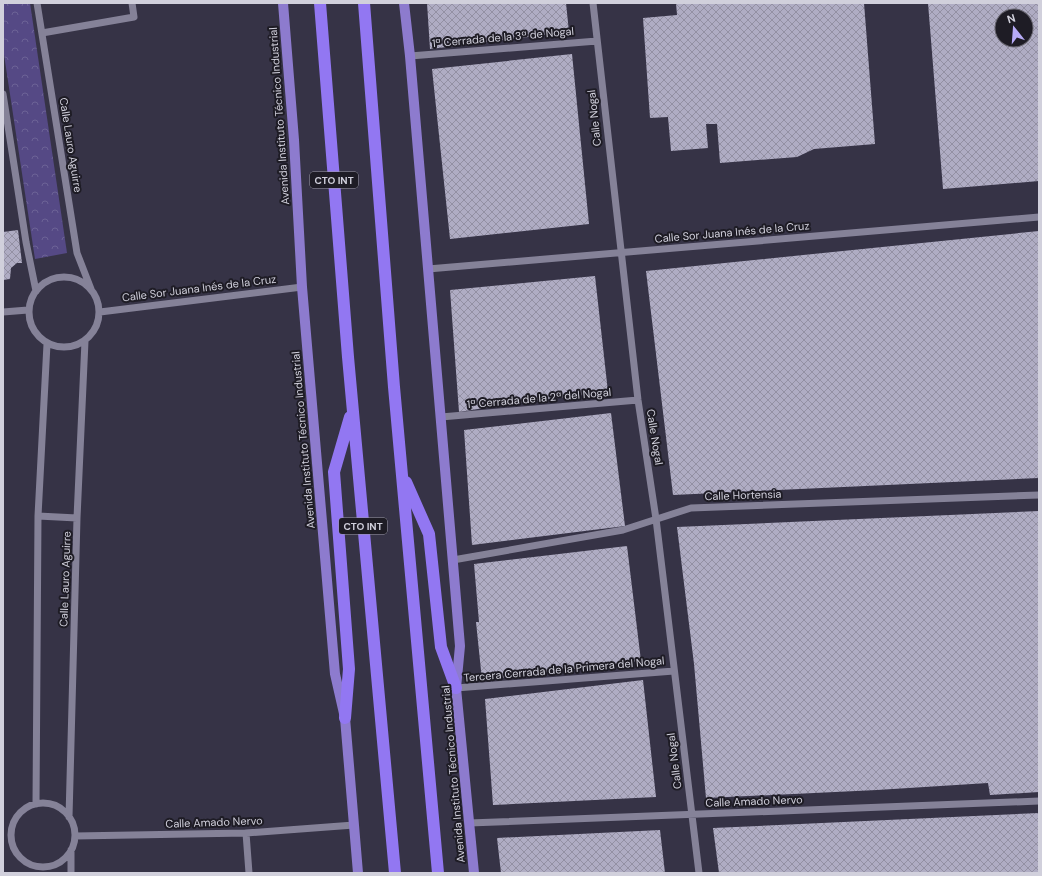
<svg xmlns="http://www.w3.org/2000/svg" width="1042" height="876" font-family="'DM Sans',sans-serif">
	<defs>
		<pattern id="park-crowns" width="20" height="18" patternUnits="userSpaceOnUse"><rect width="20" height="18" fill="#554985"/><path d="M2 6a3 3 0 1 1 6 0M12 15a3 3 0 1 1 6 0" fill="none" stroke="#6c6296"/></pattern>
		<pattern id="building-cross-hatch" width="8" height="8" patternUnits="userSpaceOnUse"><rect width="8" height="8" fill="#afacc3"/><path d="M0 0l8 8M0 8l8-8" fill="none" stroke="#9390a3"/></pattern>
	</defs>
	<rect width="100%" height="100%" fill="#363346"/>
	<path fill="url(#park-crowns)" d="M3,3H30L67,253L35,259L3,48Z"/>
	<path fill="url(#building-cross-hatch)" fill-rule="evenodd" d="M427,3H566L569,32L430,49Z
		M676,3H864L875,144L814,149L797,157L720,163L717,124H706L708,148L671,151L668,117L650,118L643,18L677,15Z
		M928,3H1039V181L943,189ZM1002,16H1026V40H1002Z
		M572,54L589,224L450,239L432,69Z
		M18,230L22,263H17L11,268L10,279L3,280V232Z
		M1039,231V478L673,495L646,271Z
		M595,276L608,392L509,404L459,412L450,290Z
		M611,413L625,526L472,545L464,430Z
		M1039,511V792L990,795L988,783L877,790L706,798L694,664L677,527Z
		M627,546L641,661L482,680L476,622H479L474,564Z
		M643,680L656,797L493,805L485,699Z
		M1039,813V873H719L713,828Z
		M660,830L665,873H501L497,838Z"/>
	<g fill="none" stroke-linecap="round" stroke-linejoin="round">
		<path stroke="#858298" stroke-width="7" d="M37,3L77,253L91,289
			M593,3L638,400L656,519L699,873
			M42,33L134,17L132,3
			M410,56L597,41
			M3,94L26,242L36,291
			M428,269L1039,217
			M29 312a35 35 0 1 1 70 0a35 35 0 1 1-70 0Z
			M3,312L28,310
			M100,312L302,287
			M441,417L638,400
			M38,516L77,518
			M453,560L623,530L691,508L1039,495
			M456,688L674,671
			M11 835a32 32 0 1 1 64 0a32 32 0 1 1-64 0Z
			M36,804L38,516L47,344
			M69,817L77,518L85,341
			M469,823L1039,801
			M246,833L249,873
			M75,836L246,833L354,825
			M71,873V850"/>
		<path stroke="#8d7bce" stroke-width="10" d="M283,3L294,140L302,287L335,674L345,718L358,873
			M404,3L410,56L460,646L456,688L474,873"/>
		<path stroke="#9277f2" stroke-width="12" d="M320,3L348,357L395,873
			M364,3L394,387L438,873
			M406,482L429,534L441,647L456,688
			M345,718L349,669L334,472L350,417"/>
	</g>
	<g text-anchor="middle" stroke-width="4" stroke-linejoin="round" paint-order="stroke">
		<g fill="#1e1c25" stroke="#9b9aa5" stroke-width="1">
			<rect x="310" y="172" width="48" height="16" rx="3"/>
			<rect x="339" y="518" width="48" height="16" rx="3"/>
		</g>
		<g font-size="10" font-weight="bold" fill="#d1d0dc">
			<text x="334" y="184">CTO INT</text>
			<text x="363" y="530">CTO INT</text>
		</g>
		<g font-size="11" fill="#d1d0dc" stroke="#1e1c25">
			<text transform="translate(503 37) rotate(-5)" y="4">1ª Cerrada de la 3ª de Nogal</text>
			<text transform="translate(279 116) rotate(-94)" y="4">Avenida Instituto Técnico Industrial</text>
			<text transform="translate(594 118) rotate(-96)" y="4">Calle Nogal</text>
			<text transform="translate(71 145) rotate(81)" y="4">Calle Lauro Aguirre</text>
			<text transform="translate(732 232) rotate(-5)" y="4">Calle Sor Juana Inés de la Cruz</text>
			<text transform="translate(199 288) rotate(-7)" y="4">Calle Sor Juana Inés de la Cruz</text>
			<text transform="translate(539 398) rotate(-5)" y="4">1ª Cerrada de la 2ª del Nogal</text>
			<text transform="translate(655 437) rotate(81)" y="4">Calle Nogal</text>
			<text transform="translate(303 440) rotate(-95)" y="4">Avenida Instituto Técnico Industrial</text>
			<text transform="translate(743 495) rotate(-2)" y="4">Calle Hortensia</text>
			<text transform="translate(65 579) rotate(-88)" y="4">Calle Lauro Aguirre</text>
			<text transform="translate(564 669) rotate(-5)" y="4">Tercera Cerrada de la Primera del Nogal</text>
			<text transform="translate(674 761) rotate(-97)" y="4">Calle Nogal</text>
			<text transform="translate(453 774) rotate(-95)" y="4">Avenida Instituto Técnico Industrial</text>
			<text transform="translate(754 801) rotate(-2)" y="4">Calle Amado Nervo</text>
			<text transform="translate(214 822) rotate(-2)" y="4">Calle Amado Nervo</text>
		</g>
	</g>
	<rect width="1042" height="876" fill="none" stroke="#d1d0dc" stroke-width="8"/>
	<g transform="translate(1014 28) rotate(343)"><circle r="19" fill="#1e1c25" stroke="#66646e"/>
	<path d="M0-3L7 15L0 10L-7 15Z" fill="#b7abf7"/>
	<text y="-6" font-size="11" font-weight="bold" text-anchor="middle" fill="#d1d0dc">N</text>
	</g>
</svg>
